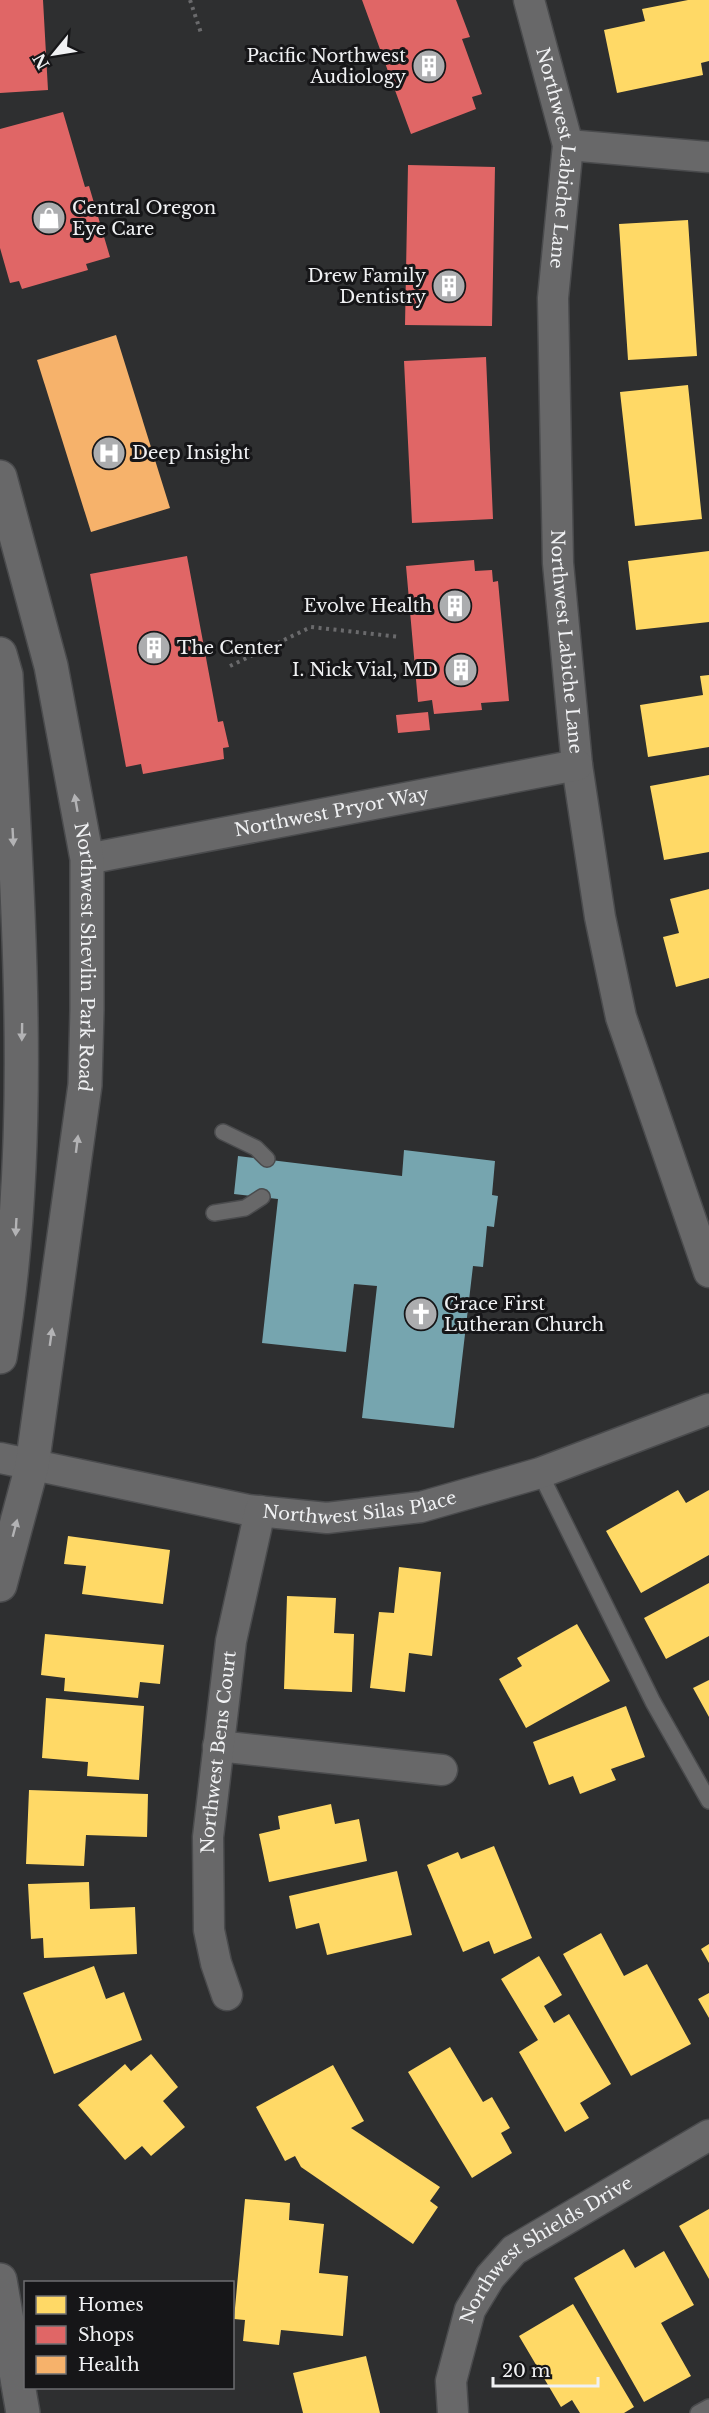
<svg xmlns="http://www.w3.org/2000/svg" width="709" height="2413" font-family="'Libre Baskerville',serif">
	<rect width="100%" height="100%" fill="#2e2f30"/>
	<path fill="#ffd966" d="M688,0H709V61L701,63L703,75L617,93L604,30L645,21L642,9Z
		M688,220L697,356L628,360L619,224Z
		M688,385L702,519L635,526L620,392Z
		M709,551V622L636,630L628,561Z
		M709,675V747L648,757L640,705L703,695L700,676Z
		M709,775V852L664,860L650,786Z
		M709,889V978L676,987L663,937L679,933L670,899Z
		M678,1490L686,1503L709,1490V1555L641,1593L606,1531Z
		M68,1536L170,1550L163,1604L82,1594L86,1566L64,1564Z
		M399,1567L441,1572L432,1656L409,1653L405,1692L370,1688L379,1612L394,1613Z
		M709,1583V1636L666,1659L644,1618Z
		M287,1596L336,1598L334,1633L354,1634L352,1692L284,1689Z
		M577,1624L610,1681L526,1728L499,1679L522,1666L517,1658Z
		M45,1634L164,1645L160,1684L140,1682L138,1698L64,1691L65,1678L41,1675Z
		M709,1680V1717L693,1688Z
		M46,1698L144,1706L139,1780L87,1776L88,1762L42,1758Z
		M626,1706L645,1757L611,1769L616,1780L580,1794L573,1776L549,1785L533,1742Z
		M29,1790L148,1794L147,1837L86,1835L84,1866L26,1864Z
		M331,1804L335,1824L359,1819L367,1861L269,1882L259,1834L280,1829L278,1816Z
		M494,1846L532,1938L494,1954L489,1941L463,1952L427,1865L458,1852L461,1859Z
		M397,1871L412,1935L327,1955L319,1923L296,1929L289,1896Z
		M89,1882L90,1909L135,1907L137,1954L44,1958L43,1938L31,1939L28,1884Z
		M601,1933L624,1976L647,1964L691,2044L631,2076L563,1954Z
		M709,1944V1963L701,1949Z
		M539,1956L562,1995L544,2006L554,2023L569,2014L611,2084L580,2103L589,2118L565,2132L519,2052L538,2040L501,1979Z
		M94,1966L106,1999L124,1992L142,2040L54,2074L23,1993Z
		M709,1993V2018L698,1999Z
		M450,2047L483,2102L492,2097L510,2128L501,2133L512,2153L472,2178L408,2072Z
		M151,2054L178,2087L163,2101L185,2127L151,2156L142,2146L125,2160L78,2105L125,2064L131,2071Z
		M333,2065L364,2121L351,2128L440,2187L430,2201L438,2207L413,2244L301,2167L295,2156L285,2161L256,2107Z
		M245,2199L290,2203L289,2220L324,2224L319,2273L348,2276L343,2336L281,2330L279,2345L243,2341L245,2320L234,2319Z
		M709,2209V2279L679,2226Z
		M624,2249L635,2268L664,2251L694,2305L661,2323L691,2376L644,2402L574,2278Z
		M573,2304L634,2407L624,2413H580L572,2400L561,2407L519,2336Z
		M366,2356L380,2413H303L293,2373Z"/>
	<path fill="#e06666" d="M0,0H43L48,90L0,93Z
		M362,0H456L470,37L462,39L482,94L472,97L476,109L411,134Z
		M63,112L85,187L89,186L110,257L86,264L88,270L22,289L19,281L10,283L0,248V129Z
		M408,165L495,167L492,326L405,325Z
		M486,357L493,519L412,523L404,361Z
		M187,556L218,722L223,721L229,747L223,748L224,759L143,774L141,764L126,767L90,574Z
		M474,560L475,571L492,570L493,582L498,581L509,701L481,703L482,710L434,714L432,700L418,702L406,566Z
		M428,712L430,730L398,733L396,715Z"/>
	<path fill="#f6b26b" d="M116,335L170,508L91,532L37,360Z"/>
	<path fill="#76a5af" d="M404,1150L495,1161L492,1195L498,1196L494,1227L487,1226L483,1267L473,1266L454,1428L362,1418L377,1286L354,1284L346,1352L262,1343L278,1199L234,1194L238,1156L402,1176Z"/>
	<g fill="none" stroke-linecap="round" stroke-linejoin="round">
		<g stroke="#4a4b4d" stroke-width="18">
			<path id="lane" d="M223,1132L256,1148L267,1159
				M214,1213L245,1208L262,1197
				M540,1473L653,1702L709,1801
				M698,2413L709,2407"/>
		</g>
		<g stroke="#4a4b4d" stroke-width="33">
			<g id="street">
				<path id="s1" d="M529,0L568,145L553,298L558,563L577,765L600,917L621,1017L709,1272"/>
				<path d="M568,145L709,157"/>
				<path id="s2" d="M87,859L577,765"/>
				<path id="s3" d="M0,1458L248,1510L327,1518L421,1507L540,1473L709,1409"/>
				<path d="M218,1746L442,1770"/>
				<path id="s4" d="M227,1995L216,1963L209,1930L208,1837L231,1641L260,1511"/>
				<path id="s5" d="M453,2413L451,2381L470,2310L490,2277L514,2250L709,2135"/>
			</g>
		</g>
		<g stroke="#4a4b4d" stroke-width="36">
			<g id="secondary">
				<path id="s6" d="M0,477L51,666L87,859V1010L85,1085L32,1466L0,1585"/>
				<path d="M0,654L6,675C17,902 37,1131 0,1357"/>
				<path d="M0,2280L23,2413"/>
			</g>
		</g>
		<path stroke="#6a6a6c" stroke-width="4" stroke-dasharray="3 4.5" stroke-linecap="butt" d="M190,0L201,33
			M230,666L311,627L400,637"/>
		<use href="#lane" stroke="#686869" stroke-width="15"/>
		<use href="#street" stroke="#686869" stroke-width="30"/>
		<use href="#secondary" stroke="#686869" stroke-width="33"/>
	</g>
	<defs><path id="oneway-solid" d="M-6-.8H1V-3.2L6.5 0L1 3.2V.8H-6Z" transform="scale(1.5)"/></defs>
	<g fill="#b3b3b5">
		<use href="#oneway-solid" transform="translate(76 803) rotate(-100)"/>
		<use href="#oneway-solid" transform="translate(13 837) rotate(87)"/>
		<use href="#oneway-solid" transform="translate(22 1032) rotate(91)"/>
		<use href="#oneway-solid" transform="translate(77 1144) rotate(-83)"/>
		<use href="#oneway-solid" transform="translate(16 1227) rotate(93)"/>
		<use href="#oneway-solid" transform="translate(51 1337) rotate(-82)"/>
		<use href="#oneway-solid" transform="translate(15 1528) rotate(-75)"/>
	</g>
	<defs>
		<g id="building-disc" transform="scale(1.725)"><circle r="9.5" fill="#acadaf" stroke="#161618"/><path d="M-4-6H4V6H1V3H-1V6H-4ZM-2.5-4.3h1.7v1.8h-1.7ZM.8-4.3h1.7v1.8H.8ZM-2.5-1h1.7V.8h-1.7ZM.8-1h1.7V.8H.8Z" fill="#fff"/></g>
		<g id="shop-disc" transform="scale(1.725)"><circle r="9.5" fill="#acadaf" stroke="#161618"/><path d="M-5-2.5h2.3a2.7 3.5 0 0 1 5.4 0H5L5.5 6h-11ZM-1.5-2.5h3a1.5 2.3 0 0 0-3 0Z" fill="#fff"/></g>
		<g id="hospital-disc" transform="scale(1.725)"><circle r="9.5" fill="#acadaf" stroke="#161618"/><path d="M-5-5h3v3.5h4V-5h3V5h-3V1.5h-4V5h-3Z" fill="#fff"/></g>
		<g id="church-disc" transform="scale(1.725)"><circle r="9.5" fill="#acadaf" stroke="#161618"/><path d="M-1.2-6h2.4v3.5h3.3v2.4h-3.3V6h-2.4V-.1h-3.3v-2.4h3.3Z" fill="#fff"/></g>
	</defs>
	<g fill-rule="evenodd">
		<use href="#building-disc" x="429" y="66"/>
		<use href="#shop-disc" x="49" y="218"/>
		<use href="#building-disc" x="449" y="286"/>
		<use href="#hospital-disc" x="109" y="453"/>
		<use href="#building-disc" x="455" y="606"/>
		<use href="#building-disc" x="154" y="648"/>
		<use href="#building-disc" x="461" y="670"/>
		<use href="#church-disc" x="421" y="1314"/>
	</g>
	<g text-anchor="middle" stroke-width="6" stroke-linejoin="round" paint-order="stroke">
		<g font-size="18" fill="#f0f1f3" stroke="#161618" text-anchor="end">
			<text x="406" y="62">Pacific Northwest<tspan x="406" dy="21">Audiology</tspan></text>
			<text x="72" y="214" text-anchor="start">Central Oregon<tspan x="72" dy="21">Eye Care</tspan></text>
			<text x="426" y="282">Drew Family<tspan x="426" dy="21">Dentistry</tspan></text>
			<text x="132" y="459" text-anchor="start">Deep Insight</text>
			<text x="432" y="612">Evolve Health</text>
			<text x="177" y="654" text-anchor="start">The Center</text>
			<text x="438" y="676">I. Nick Vial, MD</text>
			<text x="444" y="1310" text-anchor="start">Grace First<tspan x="444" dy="21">Lutheran Church</tspan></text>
		</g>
		<g font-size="18" fill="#f0f1f3" stroke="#161618">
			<text dy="6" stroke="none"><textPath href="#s1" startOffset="162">Northwest Labiche Lane</textPath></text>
			<text dy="6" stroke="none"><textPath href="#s1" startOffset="648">Northwest Labiche Lane</textPath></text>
			<text dy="6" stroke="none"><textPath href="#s2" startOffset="249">Northwest Pryor Way</textPath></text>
			<text dy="6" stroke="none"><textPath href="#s6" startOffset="490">Northwest Shevlin Park Road</textPath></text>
			<text dy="6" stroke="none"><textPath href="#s3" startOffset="366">Northwest Silas Place</textPath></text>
			<text dy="6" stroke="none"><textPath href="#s4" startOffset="246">Northwest Bens Court</textPath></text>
			<text dy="6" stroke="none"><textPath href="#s5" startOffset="204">Northwest Shields Drive</textPath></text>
		</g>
	</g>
	<rect x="24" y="2281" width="210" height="108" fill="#161618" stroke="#6d6e70" stroke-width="1.5"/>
	<rect x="36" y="2296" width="30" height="18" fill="#ffd966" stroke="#6d6e70" stroke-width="1.5"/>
	<text x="78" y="2311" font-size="18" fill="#f0f1f3">Homes</text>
	<rect x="36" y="2326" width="30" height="18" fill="#e06666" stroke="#6d6e70" stroke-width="1.5"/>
	<text x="78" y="2341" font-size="18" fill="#f0f1f3">Shops</text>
	<rect x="36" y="2356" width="30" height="18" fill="#f6b26b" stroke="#6d6e70" stroke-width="1.5"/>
	<text x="78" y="2371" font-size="18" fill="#f0f1f3">Health</text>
	<g transform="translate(54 54) rotate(240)" stroke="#161618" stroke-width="4.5" paint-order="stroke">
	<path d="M0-4.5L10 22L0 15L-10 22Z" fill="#f0f1f3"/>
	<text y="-9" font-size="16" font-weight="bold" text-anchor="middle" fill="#f0f1f3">N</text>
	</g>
	<path d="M493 2377v9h105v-9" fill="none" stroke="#f0f1f3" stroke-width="3"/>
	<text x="502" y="2377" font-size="18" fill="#f0f1f3" stroke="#161618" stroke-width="4.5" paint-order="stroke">20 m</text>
</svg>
